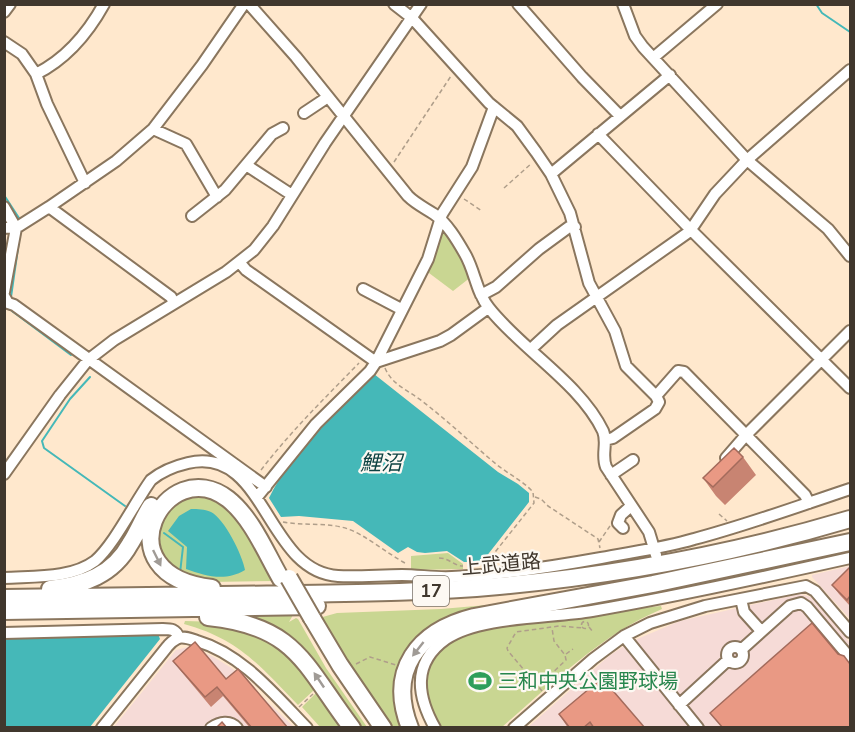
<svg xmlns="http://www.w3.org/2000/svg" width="855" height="732" font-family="'Nunito Sans','Noto Sans JP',sans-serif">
	<rect width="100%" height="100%" fill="#ffe8cd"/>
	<path fill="#f6dbd7" d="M850,566V619L812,577V575Z
		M800,594L811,597L850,643V727L527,728L609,656L630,642L680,621Z
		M188,647L212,656L233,669L294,727L113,728L176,650Z"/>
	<path fill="#c9d692" d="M442,228L460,254L471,277L453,291L425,270Z
		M190,496C196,496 204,495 209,497C237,503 262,558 275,581L208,582L190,579L166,562L158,545L162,515Z
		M850,547V554L671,592L668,589Z
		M448,553L463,564V569L411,570V556Z
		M523,602L415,643L404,727H391L319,618L337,613L441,609Z
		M661,606L662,609C600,635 552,684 502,727L440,728C379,624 520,624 583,617C609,615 635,608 661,606Z
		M292,612L293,615L289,622L296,618L298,619L326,668L367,727H358L306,655L230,614Z
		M185,621L219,622L247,628L289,652L344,727H320L302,707L316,693L314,690L298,705C260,666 239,639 184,624Z"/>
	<path fill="#45b8b8" d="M374,374L498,472L518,484L529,493V502L482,562H464L447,551L425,553L417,552L408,547L398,553L353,521L299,516L281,517L269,498C293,449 336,412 374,374Z
		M191,509C198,509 204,509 211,512C224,518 243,556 245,570C225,582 206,576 186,569L187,547L168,531L179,516Z
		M156,634H158L160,639L90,727L5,728L4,638Z"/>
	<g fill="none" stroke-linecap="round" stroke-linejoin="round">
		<path stroke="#45b8b8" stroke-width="2" d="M816,4L822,13L850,32
			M4,195L19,218
			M11,297L20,234
			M12,311L71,355
			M90,377L70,399L42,441L44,448L125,506
			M164,533L183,547L180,573"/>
		<g stroke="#8a765e" stroke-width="14">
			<path id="minor" d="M249,4L296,57L408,196C416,204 425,208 434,214C447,223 457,240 465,254C475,271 476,292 489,308C521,349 580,383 603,431C608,443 601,455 606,467L649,532L656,555
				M394,4L412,18L489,103L517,126L536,152L551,174L570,213L589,283L615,331L626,366L656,396L659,402L655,409L613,438L605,440
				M518,4L582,77L620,116
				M623,4L635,36L643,47L747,160L828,229L850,256
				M4,12L10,4
				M4,42L22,54L36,74L47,104L85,183
				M653,58L717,4
				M36,74C66,59 88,33 104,4
				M304,113L328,97
				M153,129L186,144L217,197
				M598,134L690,229L850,388
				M246,165L292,195
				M551,174L670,75
				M4,207L16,228L4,292
				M49,207L171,297L174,303
				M192,216L225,190L272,134L283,128
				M4,228L19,226L49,207L116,161L153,129L202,65L244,4
				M240,263L246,270L376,362
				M363,289L401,309
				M481,295L496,287L539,249L569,227H575
				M4,296L8,303L14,305L266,487
				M531,349L557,325L686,234L694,225L715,194L747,160L850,70
				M376,362L440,341L451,335L488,308
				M656,396L678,371L684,372L805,495L809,503
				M726,458L746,435L850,331
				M4,474L60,395L88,360L114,340L226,272L254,250L273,226L325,143L421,4
				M611,475L633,460
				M257,497L316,424L370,371L376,362L428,259L442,214L472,167L494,107
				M623,528L618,523L621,515L631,506
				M4,578C33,576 71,579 95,561C114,545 135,502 151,480C162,471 175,466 188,463C266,445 266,572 338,576C359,577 381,575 402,575C419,575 435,578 452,577C502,575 551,567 601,558C632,552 664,548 694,539C747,525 799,506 850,489
				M741,599L744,612L761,631
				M4,633L163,629C171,629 176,629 179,638
				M624,636L698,728
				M727 655a8 8 0 1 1 16 0a8 8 0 1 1-16 0Z
				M741,650L790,606L801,603L807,607L850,658
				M679,705L728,660
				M102,728L167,647C170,643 174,640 178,638C184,636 191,639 197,641C242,654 275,695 307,728
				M211,728C220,722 230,720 237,728
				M435,728C417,696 412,663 446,639C479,616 552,618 592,611C679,596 765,577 850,558
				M514,728L593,659L624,636L650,623L705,606L806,586L815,591L850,632"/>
		</g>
		<g stroke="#8a765e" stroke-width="20">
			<path id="highway" d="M212,588C98,575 166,451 228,499C252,518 266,553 281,579
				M50,589C84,585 113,575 130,544C138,532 143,518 151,506
				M4,598C103,597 201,596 299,594C366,593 433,592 499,586C618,575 736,553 850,519
				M4,611L317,606
				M208,617C297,626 304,665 352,728
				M312,618L340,665L383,728
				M410,728C387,670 418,631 474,617L653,584L850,542"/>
		</g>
		<path stroke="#af9e8a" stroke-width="1.5" stroke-dasharray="4.5 3" stroke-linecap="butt" d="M394,162L451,76
			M504,188L532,163
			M464,199L482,211
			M385,368C392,385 408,390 422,401C448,421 471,443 496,464C508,474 522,480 533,492L534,503L484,566
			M261,470C291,431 325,398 359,363
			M535,497L541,499L548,506L598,539L600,548
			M719,514L727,521
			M283,522C304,526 329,522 348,529C364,534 388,554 405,563
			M599,542L610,526
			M439,558C449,558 454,566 463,566
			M581.5 625a3.5 3.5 0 1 1 7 0a3.5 3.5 0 1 1-7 0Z
			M589,627L593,632
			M566,654L573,649
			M356,664L370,657L396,665
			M536,683L549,676L566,660L565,655L554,641L552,628
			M542,691L508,651L507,648L516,632L559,626L583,628
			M299,707L313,694"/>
		<use href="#minor" stroke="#fff" stroke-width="10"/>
		<use href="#highway" stroke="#fff" stroke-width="16"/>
		<g stroke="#8a765e" stroke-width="20" stroke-linecap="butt">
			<path id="highway-bridge" d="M289,578L312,618"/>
		</g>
		<use href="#highway-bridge" stroke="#fff" stroke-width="16"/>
	</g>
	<path fill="#c88472" d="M743,457L756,475L725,505L716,496L703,478Z
		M850,567V606L839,594L832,585Z
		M173,661L226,679L288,728H250L223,696L211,707L180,670Z
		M559,714L645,728H568Z"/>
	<path fill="#e99984" stroke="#a36b5c" stroke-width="1.5" d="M734,448L743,457L713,487L703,478Z
		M850,567V596L847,600L832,585Z
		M812,623L838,654L844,656L850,664V728H723L710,713Z
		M195,642L226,679L238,669L288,728H252L217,687L205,697L173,661Z
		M602,678L645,728H594L590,722L583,728H570L559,714Z
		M222,722L227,728H216Z"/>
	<defs><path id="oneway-solid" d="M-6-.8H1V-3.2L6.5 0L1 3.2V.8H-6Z" transform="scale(1.5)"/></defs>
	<g fill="#a09b96">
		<use href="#oneway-solid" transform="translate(157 558) rotate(64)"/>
		<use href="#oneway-solid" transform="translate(418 649) rotate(128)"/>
		<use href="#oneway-solid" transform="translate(319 680) rotate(-124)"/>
	</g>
	<defs>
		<g id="stadium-bare" transform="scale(1.8)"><path d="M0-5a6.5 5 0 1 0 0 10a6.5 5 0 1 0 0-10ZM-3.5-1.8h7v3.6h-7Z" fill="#2e9e5b" stroke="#fdf9f3" stroke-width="2.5" paint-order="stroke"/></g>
	</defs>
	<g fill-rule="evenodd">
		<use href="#stadium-bare" x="480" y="681"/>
	</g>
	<g text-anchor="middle" stroke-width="4.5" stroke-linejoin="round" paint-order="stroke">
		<rect fill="#fdf9f3" stroke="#797168" stroke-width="1.5" x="413" y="576" width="36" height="30" rx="4.5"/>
		<g font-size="18" font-weight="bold" fill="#40372d">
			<text x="431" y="597">17</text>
		</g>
		<g font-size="20" fill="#40372d" stroke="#fdf9f3">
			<text transform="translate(501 564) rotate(-5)" y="7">上武道路</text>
		</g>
		<g font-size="20" fill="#27864d" stroke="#fdf9f3" text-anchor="start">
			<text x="498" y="688">三和中央公園野球場</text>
		</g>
		<g font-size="21" font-style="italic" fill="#0c4141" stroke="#fdf9f3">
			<text x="381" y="470">鯉沼</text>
		</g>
	</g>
	<rect width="855" height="732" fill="none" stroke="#40372d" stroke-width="12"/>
</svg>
